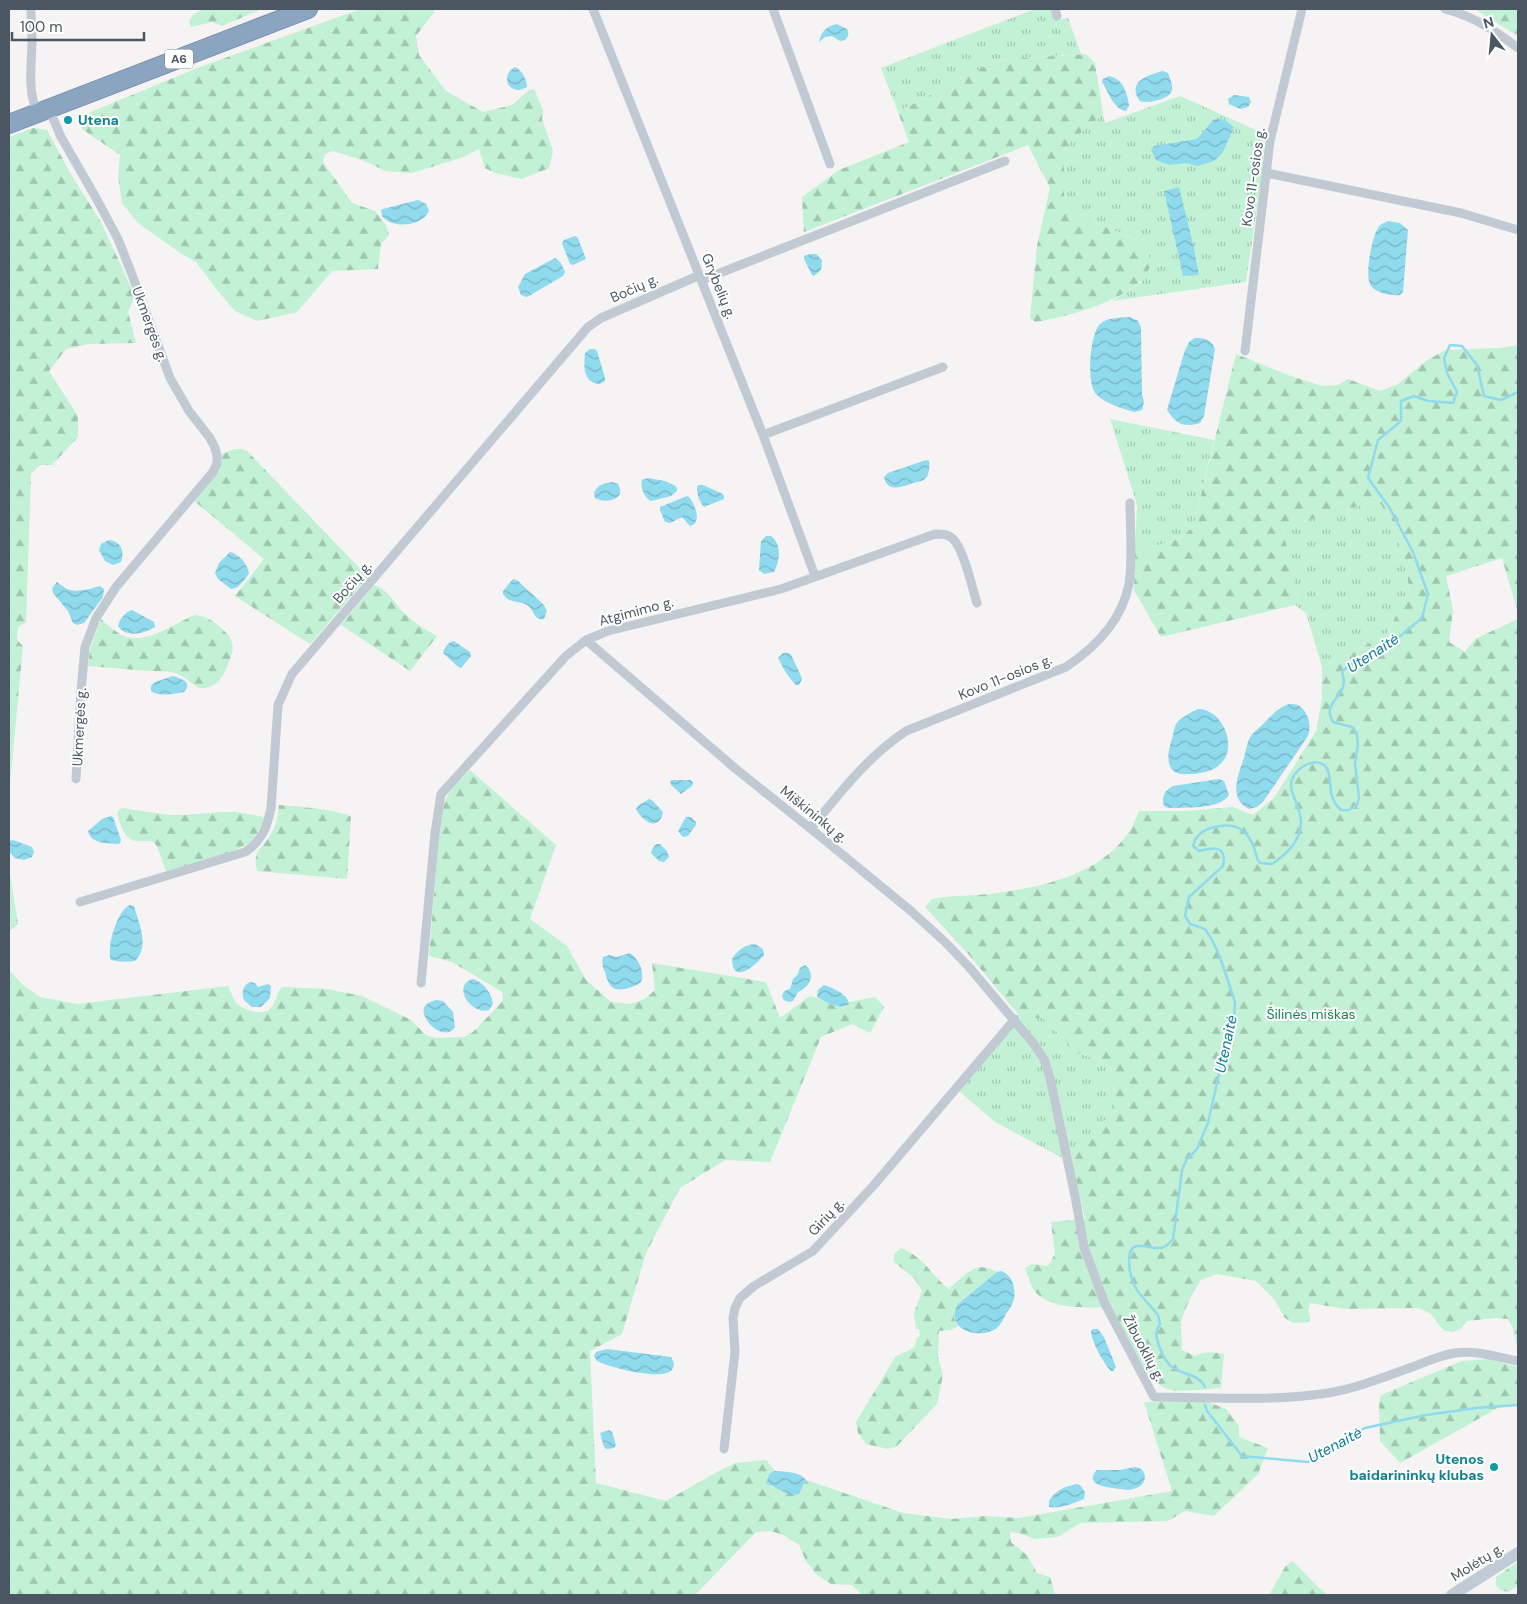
<svg xmlns="http://www.w3.org/2000/svg" width="1527" height="1604" font-family="'DM Sans',sans-serif">
	<defs>
		<pattern id="grass-tufts" width="24" height="20" patternUnits="userSpaceOnUse" patternTransform="scale(1.25)"><rect width="24" height="20" fill="#c3f1d5"/><path d="M3 7l-1-3M5 7V3M7 7l1-3M15 17l-1-3M17 17v-4M19 17l1-3" fill="none" stroke="#a0c6b0"/></pattern>
		<pattern id="forest-firs" width="22" height="20" patternUnits="userSpaceOnUse" patternTransform="scale(1.25)"><rect width="22" height="20" fill="#c3f1d5"/><path d="M5 1l3.5 6h-7zM16 11l3.5 6h-7z" fill="#a0c6b0"/></pattern>
		<pattern id="water-waves" width="16" height="10" patternUnits="userSpaceOnUse" patternTransform="scale(1.25)"><rect width="16" height="10" fill="#90daee"/><path d="M0 5q4-4 8 0t8 0" fill="none" stroke="#78b4c4"/></pattern>
	</defs>
	<rect width="100%" height="100%" fill="#f5f3f3"/>
	<path fill="url(#grass-tufts)" d="M1035,9H1051L1055,20L1068,18L1081,54L1009,59L985,66L898,112L881,68Z
		M1180,96L1265,134L1261,181L1246,282L1112,301L1142,282L1149,257L1140,243L1131,237L1071,214L1066,210L1064,204V151L1071,141L1103,114L1105,123Z
		M1110,419L1214,440L1193,527L1179,539L1135,552L1137,505Z
		M1371,502L1381,504L1391,519L1406,564L1409,591L1387,633L1354,652L1322,667L1306,613L1295,605L1298,595L1283,531L1289,526Z
		M1021,1018H1043L1078,1053L1102,1061L1111,1067L1116,1111L1093,1129L1072,1163L995,1122L958,1090Z"/>
	<path fill="url(#forest-firs)" d="M202,9H262L222,26L212,22L191,27L189,21L193,15Z
		M360,9H434V12L416,36L419,55L446,91L483,112L512,105L529,90L534,89L543,110L542,119L553,151L549,168L522,179L495,173L485,168L479,149L461,158L412,173L386,171L362,160L333,151L325,154L323,162L352,203L375,211L386,225L389,235L381,244L378,269L332,271L297,312L257,321L235,311L218,291L196,262L180,253L137,222L122,203L118,177L120,155L82,129L81,122L85,116L93,111L200,67Z
		M1471,9H1518V36L1476,10Z
		M1086,54L1095,63L1103,114L1071,141L1064,151V204L1066,210L1071,214C1087,221 1131,234 1141,244C1184,288 1062,319 1035,322L1030,318L1037,246L1050,188L1028,145L804,232L802,197L839,170L909,142L898,112L985,66L1009,59Z
		M33,128L47,130L72,176L101,222L135,296L128,312L136,343L88,344L66,349L49,371L78,416V437L52,465H40L31,474L26,622L18,627L17,640L23,646L9,795V137Z
		M1518,345V613L1502,558L1446,576L1453,610L1449,642L1465,652L1475,639L1518,619V1352L1513,1328L1508,1319L1495,1318L1467,1321L1461,1329L1452,1332L1443,1330L1431,1314L1419,1308L1345,1309L1310,1303L1308,1312L1310,1316L1309,1322L1293,1323L1285,1318L1274,1299L1256,1281L1217,1274L1201,1280L1190,1298L1181,1321L1182,1350L1195,1356C1205,1351 1213,1352 1224,1354L1221,1388C1207,1389 1184,1392 1171,1390C1145,1385 1123,1329 1111,1308C1089,1307 1049,1311 1034,1290C1030,1284 1028,1275 1025,1268L1032,1264L1048,1266L1055,1254L1051,1222L1085,1219L1072,1163L1093,1129L1116,1111L1111,1067L1102,1061L1078,1053L1043,1018H1021L969,955L925,907L932,899C954,895 976,896 997,893C1046,886 1099,875 1129,832C1133,826 1136,818 1139,811H1187L1233,807L1253,815L1274,798L1316,731L1322,699V667L1354,652L1387,633L1409,591L1406,564L1391,519L1381,504L1371,502L1289,526L1283,531L1298,595L1295,605L1161,637L1134,590L1135,552L1179,539L1193,527L1236,354L1288,375L1322,386L1338,385L1348,379L1380,391L1398,384L1426,361L1445,350L1500,348Z
		M235,449H242L247,451L368,577L310,644L235,596L264,559L193,500L221,464L222,454Z
		M374,585C387,589 393,601 402,611C413,622 424,629 437,636L410,671L341,625Z
		M195,615C206,617 211,619 219,626C237,642 235,648 226,669C221,680 217,685 205,688C194,690 187,676 175,673C167,671 157,671 149,671C129,669 108,668 88,666L90,649L101,619C107,624 113,630 120,634C144,648 174,623 195,615Z
		M470,770L556,845L530,919L567,946L586,980L611,1002L630,1004L645,999L655,990L652,963L766,982L780,1018L810,996C823,998 834,1010 847,1006L849,1002L875,997L884,1007L870,1033L852,1024L821,1037L770,1162L725,1160L680,1188L646,1253L622,1334L590,1351L596,1483L666,1501L717,1472L735,1463L766,1460L775,1471L769,1473L771,1487L778,1488L790,1495L801,1491L806,1480L903,1513L951,1519L985,1516L1019,1518L1172,1491L1144,1402L1206,1401L1226,1409L1239,1426V1437L1268,1448L1258,1474L1214,1516L1185,1511L1168,1521L1080,1523L1058,1537L1035,1539L1019,1533L1010,1532L1011,1542L1027,1555L1037,1573L1050,1577L1055,1595H890C881,1593 871,1595 862,1595L852,1585L831,1584L816,1574L806,1561L799,1545L783,1535L771,1531L756,1532L695,1595H9V970L23,985L40,997L77,1004L228,986C231,991 233,1000 237,1004C244,1010 264,1017 271,1008C277,1002 276,992 282,987L327,989L362,996L411,1020L426,1035L436,1038L464,1037L473,1032L501,1003L503,998L502,992L452,962L429,956L440,822L444,804L450,790Z
		M279,805C293,806 344,810 351,817L347,879L257,871C252,848 263,850 272,832C277,824 278,814 279,805Z
		M122,808L169,815H183L221,812H236L264,817C261,826 258,834 251,841C239,853 184,866 166,871L157,846L153,842C147,840 142,842 137,841C124,840 120,824 117,813L119,810Z
		M9,868L18,924L14,928L9,931Z
		M901,1248C926,1258 930,1275 949,1289C965,1275 976,1259 997,1272L958,1304L954,1318L958,1326L951,1330L939,1331L938,1357L943,1375L937,1404L897,1446L888,1449L866,1444L858,1433L856,1422L896,1356L914,1348L917,1338L920,1336L919,1329H916L914,1313L922,1291L914,1278L894,1262V1254Z
		M1488,1359L1518,1367V1406H1504L1496,1409L1400,1463L1380,1441L1379,1403L1381,1395L1462,1361Z
		M1292,1561C1305,1572 1315,1586 1328,1595H1269L1285,1567Z
		M1518,1562V1586L1508,1592L1500,1590L1496,1585V1577Z"/>
	<path fill="url(#water-waves)" d="M837,24L847,29C849,34 849,36 845,40L840,41L832,36L825,37L819,42C821,32 826,26 837,24Z
		M515,67C522,70 527,80 527,87C509,98 499,75 515,67Z
		M1163,71L1168,73C1170,78 1173,85 1172,90C1171,99 1147,104 1140,101C1126,82 1148,75 1163,71Z
		M1109,76C1123,79 1127,92 1129,105L1126,111C1114,110 1108,91 1102,82L1103,79Z
		M1234,95L1249,97L1251,102L1248,107L1240,109L1229,104L1228,99Z
		M1214,119L1225,120L1234,127L1223,152L1214,161L1198,166L1185,163L1169,165L1156,160L1151,150L1154,146L1197,139Z
		M1179,187L1193,244L1199,275L1183,276L1164,191Z
		M418,200L426,204L429,211C421,227 392,229 382,216L381,210L383,209Z
		M1388,221L1400,223L1408,230L1403,292L1400,295C1392,296 1376,293 1371,286C1364,277 1372,237 1378,228C1380,224 1384,223 1388,221Z
		M575,236L578,238L586,259L573,265L570,264L562,243L564,240Z
		M810,254H816L822,260L821,270L814,276L812,275L804,259V256Z
		M555,258C560,260 563,267 565,272L563,276L529,296L526,297L521,295L518,287L525,274Z
		M1130,317L1138,321L1141,327L1142,394L1144,402L1142,410L1134,412C1122,408 1105,404 1096,394C1086,384 1090,333 1100,324C1107,317 1122,318 1130,317Z
		M1195,338C1204,338 1211,339 1215,349L1204,416L1200,423C1184,428 1176,424 1167,410L1184,353L1189,342Z
		M590,349H595L597,351L605,378V381L600,384C582,383 584,365 585,353Z
		M926,460L929,461C930,466 929,473 927,477C924,481 917,482 913,483C902,487 887,493 884,477L888,473Z
		M648,478L665,481L674,485L677,488V491L671,496L651,501C644,497 640,487 642,480Z
		M612,482L618,484C627,500 606,504 595,498L594,493C597,485 604,483 612,482Z
		M698,485H703L723,494L724,497V499L704,507C700,503 695,491 698,485Z
		M687,496L689,497C693,501 699,515 696,521C695,524 693,525 690,526L682,517L670,523L665,522L660,510V507Z
		M766,536H771C782,544 780,561 774,572L764,574L759,570L761,541Z
		M109,540C121,541 125,552 121,562L113,565L105,561L99,550L101,544Z
		M230,552C239,554 248,564 249,574C244,580 239,589 231,589L218,579L215,573L219,563Z
		M513,579L517,580L544,605L547,611L544,619C533,621 535,610 527,605C518,600 509,604 503,594V591Z
		M57,582C60,584 63,587 67,589C77,593 90,589 100,586L104,589L103,597L84,623L77,625L73,623L68,611L53,593L52,588Z
		M132,610L154,622L155,627C144,634 126,638 118,626C119,620 126,611 132,610Z
		M454,641L470,652L471,656L461,668L457,666L443,653C444,648 449,641 454,641Z
		M783,653C787,653 788,652 791,655C792,657 802,677 802,679L799,685H796C788,677 783,668 778,658Z
		M173,676C182,679 193,682 184,692C175,694 159,697 151,691V686L155,682Z
		M1289,704C1292,704 1295,704 1298,705C1308,711 1312,725 1308,736L1263,802L1257,807L1249,809C1228,799 1238,775 1244,758C1246,751 1247,741 1251,736C1255,730 1261,727 1265,722C1273,714 1278,708 1289,704Z
		M1198,709C1221,709 1237,743 1223,761C1215,772 1200,774 1188,774C1165,776 1166,756 1172,739C1173,735 1174,728 1176,724C1181,717 1190,713 1198,709Z
		M1219,779L1224,781L1229,795C1220,810 1184,807 1168,808L1164,806C1161,797 1165,790 1173,786Z
		M672,780H691L693,783L692,786L681,794L671,785L670,782Z
		M649,799L653,801L663,812C659,833 642,821 636,809L639,805Z
		M111,816L113,817L121,840L120,843L118,844C106,843 91,844 88,831L102,819Z
		M686,817H691L696,822V825L688,836L683,837L678,831Z
		M13,840L32,847L34,852L32,857L24,860L15,858L9,852V841Z
		M656,844H660L667,851L669,857L664,862L659,861L651,853L652,849Z
		M130,905L134,906C139,924 150,946 135,961C127,962 119,962 111,960C106,948 117,910 130,905Z
		M755,944L763,949L764,955C756,965 733,986 732,959C738,950 744,945 755,944Z
		M630,953C639,959 645,972 641,982C635,987 619,993 612,987C608,983 606,977 605,972C602,966 602,963 603,957L609,955L617,957Z
		M805,965C817,974 809,988 798,992L793,1001C781,1005 778,991 790,989L793,979L798,974L800,968Z
		M473,979C483,982 492,993 493,1004L489,1010C471,1015 451,985 473,979Z
		M250,982L255,983L258,987L268,984L271,986L270,998L261,1007H252L244,1000C241,993 243,985 250,982Z
		M824,985C833,988 848,994 849,1004C840,1011 826,1002 817,997L818,990Z
		M436,1000L443,1001L453,1012L455,1027C444,1044 417,1017 425,1006C427,1003 432,1001 436,1000Z
		M1001,1271C1009,1274 1013,1280 1014,1289C1016,1299 1012,1306 1006,1314C1004,1318 1001,1324 998,1327C983,1341 943,1331 958,1304L997,1272Z
		M1093,1329H1098L1104,1337L1116,1367L1113,1371H1111C1104,1364 1091,1341 1091,1331Z
		M607,1349L671,1357C673,1361 675,1364 673,1368C667,1383 608,1367 597,1361L594,1356L596,1352Z
		M609,1430L612,1432L616,1445L614,1448L607,1449L604,1447L600,1433Z
		M1135,1467C1141,1468 1144,1470 1145,1477C1144,1486 1137,1489 1128,1490C1118,1488 1080,1488 1097,1470H1120Z
		M775,1471C786,1472 799,1471 806,1480L799,1494L790,1495L766,1483L770,1473Z
		M1077,1484L1080,1485L1085,1492L1084,1499C1074,1503 1060,1509 1049,1507V1501C1054,1491 1066,1486 1077,1484Z"/>
	<g fill="none" stroke-linecap="round" stroke-linejoin="round">
		<path stroke="#90daee" stroke-width="2.5" d="M1205,1387C1199,1375 1186,1375 1175,1369C1166,1364 1161,1352 1158,1343C1156,1335 1155,1331 1160,1324L1158,1315C1151,1306 1139,1295 1134,1285C1130,1276 1124,1248 1137,1246C1153,1245 1161,1255 1173,1239L1182,1170L1187,1159L1197,1149L1208,1123L1224,1052L1234,1020L1235,1002L1220,957L1212,940L1205,929L1190,924L1185,916L1189,897L1223,866C1227,845 1214,847 1199,851L1193,846C1195,838 1200,832 1208,829C1228,822 1244,824 1253,845C1256,851 1255,857 1260,863L1272,864C1290,852 1307,835 1299,811C1297,803 1291,793 1291,785C1290,772 1312,756 1324,765C1335,774 1324,796 1341,810H1349L1357,805L1359,798L1355,764L1358,744L1357,735L1352,727L1333,722C1323,707 1338,700 1343,687C1345,682 1343,676 1342,671L1379,646L1399,637L1422,618L1428,594L1413,552L1389,507L1368,478L1378,440L1401,421V401L1414,396L1428,401L1453,403L1457,392L1447,373L1444,358L1450,345L1462,346L1477,365L1484,396L1501,400L1518,392
			M1205,1405L1207,1411L1242,1456L1308,1462L1338,1442L1365,1428L1426,1415L1476,1408L1518,1405"/>
		<g stroke="#7690ad" stroke-width="20">
			<path id="highway" d="M9,124L308,9"/>
		</g>
		<path stroke="#c1cad2" stroke-width="9" d="M31,9C31,20 32,32 32,44C31,68 28,91 37,113
			M593,9L763,435L815,576
			M773,9L830,164
			M1055,9L1057,16
			M1445,9C1475,17 1494,30 1518,48
			M49,109L61,137L95,196L118,239L131,272L170,378L189,411L210,438L215,448L217,456V463L213,472L116,587L96,618L85,647L81,691L76,779
			M1267,173L1461,213L1518,230
			M702,280L1005,161
			M1245,351L1270,141L1302,9
			M763,435L943,367
			M586,640L736,769L821,837L911,911L945,942L969,967L1033,1043L1044,1059L1050,1078L1075,1196L1084,1247L1105,1304L1154,1397C1211,1397 1272,1402 1328,1393C1358,1388 1387,1376 1415,1366C1428,1361 1441,1355 1455,1353C1477,1350 1497,1357 1518,1361
			M811,828C841,792 866,758 906,731L1066,667C1096,647 1122,620 1129,584C1133,561 1130,527 1130,503
			M80,902L245,852C262,841 267,827 271,808L278,705L292,674L588,327L601,318L700,275
			M421,983L435,833L441,794L566,656L586,640L608,631L781,589L935,534C942,534 948,534 953,539C964,549 972,588 977,603
			M724,1449L735,1352L733,1318L735,1308L740,1298L754,1286L813,1251L874,1185L1015,1019"/>
		<path stroke="#c1cbd6" stroke-width="12" d="M1452,1595L1518,1553"/>
		<use href="#highway" stroke="#8ba5c1" stroke-width="18"/>
	</g>
	<g fill="#0f9aa8" stroke="#fff" stroke-width="2">
		<circle cx="68" cy="120" r="5"/>
		<circle cx="1494" cy="1467" r="5"/>
	</g>
	<g text-anchor="middle" stroke-width="4" stroke-linejoin="round" paint-order="stroke">
		<rect fill="#fff" stroke="#808990" stroke-width="1" x="165" y="49.5" width="28" height="19" rx="4"/>
		<g font-size="12" font-weight="bold" fill="#4a5661">
			<text x="179" y="63">A6</text>
		</g>
		<g font-size="14" font-weight="bold" fill="#0d838f" stroke="#fff" text-anchor="start">
			<text x="78" y="125">Utena</text>
			<text x="1484" y="1464" text-anchor="end">Utenos<tspan x="1484" dy="16">baidarininkų klubas</tspan></text>
		</g>
		<g font-size="14" fill="#4a5661" stroke="#fff">
			<text transform="translate(1253 177) rotate(-82)" y="5">Kovo 11-osios g.</text>
			<text transform="translate(719 286) rotate(68)" y="5">Grybelių g.</text>
			<text transform="translate(634 288) rotate(-24)" y="5">Bočių g.</text>
			<text transform="translate(150 324) rotate(70)" y="5">Ukmergės g.</text>
			<text transform="translate(352 582) rotate(-49)" y="5">Bočių g.</text>
			<text transform="translate(636 611) rotate(-15)" y="5">Atgimimo g.</text>
			<text transform="translate(1005 677) rotate(-22)" y="5">Kovo 11-osios g.</text>
			<text transform="translate(79 727) rotate(-87)" y="5">Ukmergės g.</text>
			<text transform="translate(814 814) rotate(39)" y="5">Miškininkų g.</text>
			<text transform="translate(826 1217) rotate(-47)" y="5">Girių g.</text>
			<text transform="translate(1144 1348) rotate(62)" y="5">Žibuoklių g.</text>
			<text transform="translate(1477 1562) rotate(-32)" y="5">Molėtų g.</text>
		</g>
		<g font-size="14" fill="#17864f" stroke="#fff">
			<text x="1311" y="1019">Šilinės miškas</text>
		</g>
		<g font-size="15" font-style="italic" fill="#0c7c9b" stroke="#fff">
			<text transform="translate(1373 653) rotate(-33)" y="5">Utenaitė</text>
			<text transform="translate(1226 1044) rotate(-78)" y="5">Utenaitė</text>
			<text transform="translate(1335 1445) rotate(-28)" y="5">Utenaitė</text>
		</g>
	</g>
	<rect width="1527" height="1604" fill="none" stroke="#4a5661" stroke-width="20"/>
	<g transform="translate(1492 35) rotate(344)" stroke="#ffffff" stroke-width="4" paint-order="stroke">
	<path d="M0-4L9 19L0 12L-9 19Z" fill="#4a5661"/>
	<text y="-8" font-size="14" font-weight="bold" text-anchor="middle" fill="#4a5661">N</text>
	</g>
	<path d="M12 32v8h132v-8" fill="none" stroke="#4a5661" stroke-width="2.5"/>
	<text x="20" y="32" font-size="15" fill="#4a5661" stroke="#ffffff" stroke-width="4" paint-order="stroke">100 m</text>
</svg>
